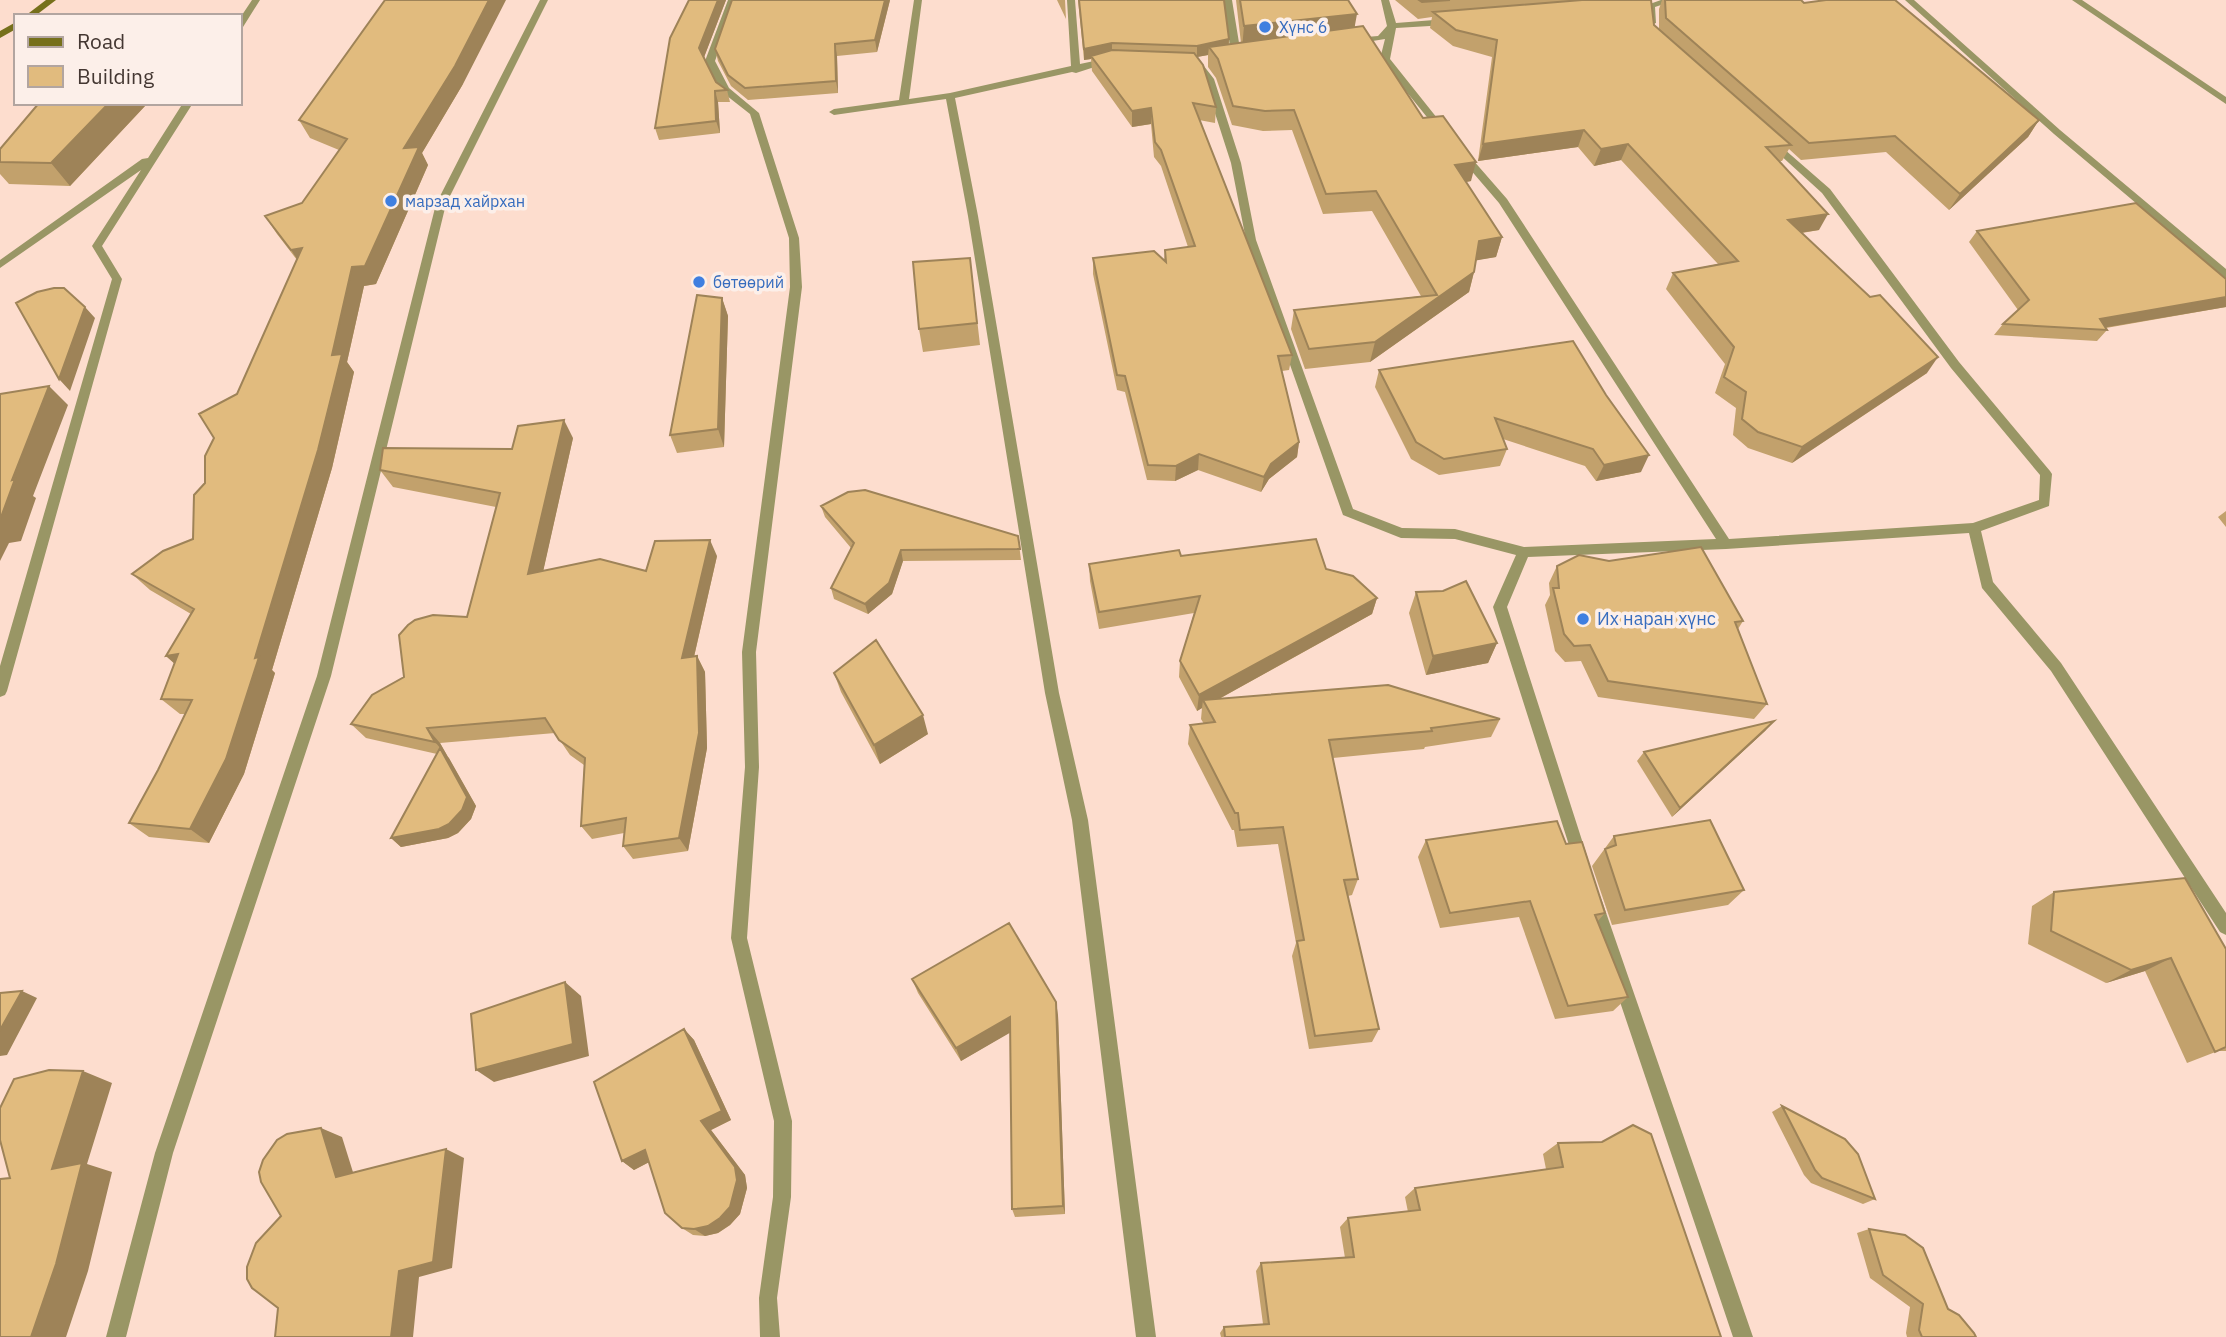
<svg xmlns="http://www.w3.org/2000/svg" width="2226" height="1337" font-family="'IBM Plex Sans',sans-serif">
	<rect width="100%" height="100%" fill="#fdddce"/>
	<g fill="none" stroke-linecap="round" stroke-linejoin="round">
		<path fill="#999665" fill-rule="evenodd" d="M252,0H260L243,27L240,28V18Z
			M540,0H548L446,204L331,676L173,1153L126,1337H106L155,1153L317,676L436,204Z
			M728,0H736L715,61L729,88L759,113L799,238L802,287L756,652L759,767L747,938L792,1121L791,1197L777,1298L780,1337H760L759,1298L773,1197L774,1121L731,938L745,767L742,652L790,287L789,238L750,114L722,92L705,61Z
			M914,0H922L909,99L950,93L1071,66L1067,0H1075L1080,64L1108,58L1113,61L1076,73L1072,72L955,98L978,216L1059,693L1088,820L1156,1337H1136L1072,820L1045,693L968,216L946,99L834,115L829,112L834,109L899,100Z
			M1224,0H1232L1241,55L1236,58L1231,55Z
			M1381,0H1389L1396,23L1447,19L1451,22L1447,25L1396,28L1390,59L1445,128V132H1439L1380,59L1385,39L1354,44L1349,41L1354,38L1378,36L1387,26Z
			M1661,0H1676L1655,7L1656,23L1649,25L1647,5Z
			M1905,0H1914L2060,130L2226,269V279L2054,134Z
			M2072,0H2082L2226,97V104Z
			M1194,61H1200L1214,79L1241,163L1256,240L1353,509L1402,528L1455,529L1524,547L1716,539L1499,203L1457,154L1462,151L1466,152L1507,199L1729,539L1973,523L2039,500L2040,475L1951,368L1822,193L1768,144L1776,142L1830,189L1959,362L2050,471L2052,474L2049,506L1981,531L1993,582L2061,663L2226,913V935L2220,932L2051,671L1982,588L1969,533L1726,549L1528,557L1507,607L1588,859L1585,864L1580,866L1575,864L1493,607L1516,555L1455,539L1401,538L1343,515L1246,240L1231,163L1204,79L1192,63Z
			M183,103H193L102,246L122,279L7,691L5,695L0,697V666L112,279L92,246L141,170L0,268V260L142,159L148,158Z
			M1594,894L1600,896L1602,901L1753,1337H1733L1586,901L1588,896Z"/>
		<path fill="#76701b" fill-rule="evenodd" d="M46,0H56L35,16H25Z
			M16,22V29L0,38V31Z"/>
	</g>
	<path fill="#c2a16c" d="M689,0H726L704,57L716,82L727,90L730,102H718L720,133L659,140L655,128Z
		M890,0L877,52L837,56L838,93L748,100L731,86L718,61L715,49Z
		M1057,0H1065L1066,19Z
		M1078,0H1224L1229,39V44L1241,43L1236,0H1348L1355,27L1471,181L1466,182L1502,237L1496,257L1476,260L1474,272L1469,292L1370,362L1305,369L1291,329L1294,310L1421,296L1372,211L1323,214L1292,130L1263,131L1232,125L1216,78L1208,67V55L1197,57L1216,107L1215,123L1199,120L1292,355L1289,370L1282,371L1299,442L1297,457L1269,479L1261,492L1198,470L1175,481L1147,480L1125,392L1117,390L1093,274V258L1164,261L1165,250L1188,247L1161,166L1154,157L1151,124L1132,127L1092,71L1091,59L1084,60Z
		M1395,0H1651L1654,25L1659,29V9L1662,0H1801L1804,3L2039,120L2028,137L1949,210L1886,152L1801,160L1789,149L1782,161H1780L1819,230L1802,233L1927,373L1792,463L1748,448L1733,435L1736,408L1715,393L1725,364L1666,289L1673,273L1718,264L1621,160L1594,166L1578,147L1478,161L1492,57L1453,46L1430,28L1432,17L1418,19Z
		M463,84L422,153L428,165L376,284L364,286L347,362L354,372L332,468L272,670L275,673L244,774L209,843L149,837L129,823L158,770L185,714H180L161,699L175,664L166,656L191,614L150,590L132,574L193,539L205,483L237,394L297,260L277,234L265,216L302,203L339,150L310,138L299,120Z
		M39,103H143L145,106L70,186L9,184L0,174V149Z
		M1977,231L2226,279V307L2106,328L2107,330L2097,341L1994,335L2003,324L2018,310L1969,242Z
		M970,258L980,345L923,352L919,329Z
		M722,298L728,316L724,447L677,453L670,435Z
		M1573,341L1641,472L1596,481L1585,466L1503,439L1507,449L1500,466L1439,475L1411,459L1375,387L1379,370Z
		M573,438L543,571H646L717,556L694,657L697,656L705,672L707,748L688,851L633,859L623,846L624,833L592,839L581,826L584,765L570,755L555,733L440,743L476,806L471,819L458,833L448,838L401,847L391,838L437,754L366,738L351,724L404,677L467,617L496,507L393,487L380,470L512,449Z
		M821,506L1018,536L1021,560L903,561L892,594L868,614L834,599L831,588L851,548L825,517Z
		M2226,511V527L2218,517Z
		M1181,556L1326,569L1377,598L1372,614L1219,699L1500,719L1491,737L1425,747L1424,749L1333,758L1358,879L1352,895L1348,896L1379,1029L1372,1042L1309,1049L1292,956L1296,943L1278,844L1237,847L1234,830H1232L1188,744L1190,725L1204,724L1201,719L1202,708L1197,711L1179,677L1180,661L1194,613L1099,629L1090,581L1089,564Z
		M1557,566L1743,621L1738,629L1767,704L1754,719L1598,697L1581,661L1565,662L1555,651L1545,605L1550,595L1549,583Z
		M1416,592L1497,643L1488,663L1426,675L1409,613Z
		M834,673L928,734L880,764L841,692Z
		M1774,721L1765,731L1672,817L1637,761L1644,752Z
		M1614,836L1744,890L1728,905L1612,925L1592,866Z
		M1426,840L1566,844L1605,913L1597,922L1628,997L1613,1011L1555,1019L1519,917L1440,928L1418,857Z
		M2054,892L2226,949V1051H2218L2187,1063L2145,971L2106,983L2028,944L2032,906Z
		M912,979L1058,1015L1065,1214L1015,1217L1012,1209L1010,1032L961,1061L918,993Z
		M684,1029L694,1040L731,1120L711,1130L745,1175L747,1188L740,1214L730,1225L718,1233L705,1236L693,1235L682,1228L649,1162L634,1170L622,1161Z
		M1782,1106L1875,1199L1863,1204L1811,1183L1804,1175L1772,1112Z
		M1558,1143L1721,1337H1221L1220,1333L1224,1327L1263,1324L1256,1271L1261,1263L1345,1258L1340,1227L1348,1218L1408,1212L1405,1197L1415,1188L1546,1169L1543,1154Z
		M1869,1229L1948,1309L1976,1337H1907L1906,1333L1910,1307L1870,1278L1857,1233Z"/>
	<path fill="#9e8358" d="M489,0H506L463,84L422,153L428,165L376,284L364,286L347,362L354,372L332,468L272,670L275,673L244,774L209,843L190,829L255,658L332,355L352,267L404,148Z
		M718,0H726L703,60L699,48Z
		M885,0H890L877,52L875,40Z
		M1357,14L1353,36L1242,49L1244,26Z
		M1229,39L1228,51L1209,47L1208,55L1197,57V46Z
		M1112,43V54L1091,56V59L1084,60V49Z
		M835,44L837,56L838,93L836,81Z
		M715,91L718,102L720,133L716,121Z
		M109,103H143L145,106L70,186L51,163Z
		M1151,108V124L1132,127V111Z
		M2039,120L2028,137L1949,210L1960,194Z
		M1584,130L1578,147L1478,161L1483,144Z
		M1628,144L1621,160L1594,166L1601,149Z
		M1476,162L1471,181L1450,185L1455,165Z
		M1828,214L1819,230L1779,236L1788,220Z
		M1502,237L1496,257L1473,261L1479,241Z
		M302,248L303,268L291,250Z
		M1474,272L1469,292L1370,362L1375,342Z
		M2226,297V307L2096,329L2100,319Z
		M722,298L728,316L724,447L718,429Z
		M85,307L95,318L70,391L59,379Z
		M1938,357L1927,373L1792,463L1802,447Z
		M49,386L68,405L33,496L36,498L21,541L9,543L0,561V520L12,480Z
		M564,420L573,438L539,590L528,574Z
		M1299,442L1297,457L1269,479L1261,492L1264,477L1271,464Z
		M1199,454L1198,470L1175,481L1176,466Z
		M1649,455L1641,472L1596,481L1604,465Z
		M710,540L717,556L690,674L682,658Z
		M901,550L903,561L892,594L868,614L865,604Z
		M1377,598L1372,614L1206,706L1203,700L1202,708L1197,711L1199,695Z
		M1497,643L1488,663L1426,675L1433,656Z
		M178,654L184,672L166,656Z
		M697,656L705,672L707,748L688,851L679,838Z
		M923,715L928,734L880,764L874,745Z
		M1774,721L1765,731L1672,817L1680,808Z
		M427,728L440,743L448,757L435,742Z
		M440,748L449,758L476,806L471,819L458,833L448,838L401,847L391,838Z
		M2171,958L2145,971L2106,983L2131,970Z
		M565,982L581,996L589,1056L494,1082L476,1070Z
		M22,991L37,998L7,1055L0,1056V1030Z
		M1056,1002L1058,1015L1065,1214L1063,1206Z
		M1010,1017L1013,1031L961,1061L956,1048Z
		M684,1029L694,1040L731,1120L711,1130L745,1175L747,1188L740,1214L730,1225L718,1233L705,1236L694,1229L701,1121Z
		M83,1071L112,1083L87,1164L112,1172L88,1271L66,1337H31L52,1169Z
		M321,1128L342,1137L357,1185L336,1177Z
		M446,1149L464,1158L452,1268L419,1277L413,1337H391L399,1271Z
		M645,1150L657,1158L634,1170L622,1161Z"/>
	<path fill="#e1bb7e" stroke="#9e8358" stroke-width="2" d="M385,0H489L455,66L404,148L419,147L365,266L352,267L332,355L342,354L318,450L255,658L259,657L226,759L190,829L129,823L158,770L192,700L161,699L178,654L166,656L194,609L132,574L163,551L193,539L194,495L205,483V456L214,438L199,414L237,394L302,248L291,250L265,216L302,203L347,139L299,120Z
		M689,0H718L699,48L716,82L727,90L715,91L716,121L655,128L670,38Z
		M732,0H885L875,40L835,44L836,81L745,88L728,75L715,49Z
		M1079,0H1224L1229,39L1197,46L1112,43L1084,49Z
		M1240,0H1348L1357,14L1244,26Z
		M1419,0H1450L1422,2Z
		M1582,0H1651L1654,25L1791,145L1766,147L1828,214L1788,220L1870,297L1880,295L1938,357L1802,447L1758,432L1742,419L1746,392L1724,377L1734,347L1673,273L1738,261L1628,144L1601,149L1584,130L1483,144L1497,40L1456,30L1433,12Z
		M1665,0H1801L1804,3L1826,0H1895L2039,120L1960,194L1895,136L1809,143L1666,18Z
		M1363,26L1423,118L1443,116L1476,162L1455,165L1502,237L1479,241L1474,272L1375,342L1309,349L1294,310L1437,295L1376,191L1326,194L1294,110L1265,111L1233,106L1218,59L1209,47Z
		M1112,50L1194,53L1203,65L1216,107L1193,103L1292,355L1278,356L1299,442L1271,464L1264,477L1199,454L1176,466L1148,465L1125,376L1117,375L1093,258L1154,251L1166,262L1165,250L1195,246L1161,150L1155,142L1151,108L1132,111L1091,56Z
		M39,103H109L51,163L0,162V149Z
		M2136,203L2226,279V297L2100,319L2107,330L2003,324L2029,300L1977,231Z
		M970,258L977,323L919,329L913,262Z
		M54,288H64L85,307L59,379L16,303L37,292Z
		M697,295L722,298L718,429L670,435Z
		M1573,341L1606,395L1649,455L1604,465L1593,449L1495,418L1507,449L1444,459L1416,442L1379,370Z
		M49,386L12,480L15,479L0,520V394Z
		M564,420L528,574L600,559L646,571L655,541L710,540L682,658L697,656L699,733L679,838L623,846L626,818L581,826L585,758L559,740L545,718L427,728L435,742L351,724L372,695L404,677L399,635L408,625L415,620L433,615L467,617L500,493L380,470L383,448L512,449L518,426Z
		M865,490L1018,536L1020,549L901,550L889,583L865,604L831,588L854,543L821,506L848,492Z
		M1316,539L1326,569L1353,576L1377,598L1199,695L1180,661L1200,596L1099,612L1089,564L1179,550L1181,556Z
		M1701,547L1743,621L1735,622L1767,704L1608,681L1590,645L1574,646L1564,634L1553,588H1559L1557,566L1579,555L1609,561Z
		M1466,581L1497,643L1433,656L1416,592L1443,591Z
		M876,640L923,715L874,745L834,673Z
		M1388,685L1500,719L1431,728L1432,731L1329,740L1358,879L1344,880L1379,1029L1315,1036L1297,941L1304,940L1283,827L1240,830L1238,813H1235L1190,725L1215,722L1203,700Z
		M1774,721L1680,808L1644,752Z
		M440,748L467,797L462,810L449,824L439,829L391,838Z
		M1710,820L1744,890L1625,910L1605,849L1616,845L1614,836Z
		M1557,821L1566,844L1582,842L1605,913L1595,915L1628,997L1568,1006L1530,901L1450,913L1426,840Z
		M2185,878L2226,949V1047L2215,1052L2171,958L2131,970L2051,931L2054,892Z
		M1009,923L1056,1002L1063,1206L1012,1209L1010,1017L956,1048L912,979Z
		M565,982L573,1044L476,1070L471,1014Z
		M22,991L0,1030V993Z
		M684,1029L722,1111L701,1121L735,1167L737,1180L730,1207L720,1218L708,1226L694,1229L682,1228L665,1213L645,1150L622,1161L594,1082Z
		M49,1070L83,1071L52,1169L82,1163L56,1264L31,1337H0V1179L10,1178L0,1140V1108L14,1079Z
		M1782,1106L1845,1139L1858,1154L1875,1199L1822,1178L1815,1170Z
		M1633,1125L1651,1134L1721,1337H1225L1224,1327L1269,1324L1261,1263L1354,1257L1348,1218L1420,1210L1415,1188L1563,1167L1558,1143L1602,1142Z
		M321,1128L336,1177L446,1149L433,1262L399,1271L391,1337H275L278,1308L252,1288L247,1279V1267L256,1243L281,1216L261,1182L259,1172L263,1160L277,1140L287,1134Z
		M1869,1229L1905,1235L1923,1248L1948,1309L1959,1315L1974,1333L1976,1337H1922L1919,1330L1923,1304L1883,1275Z"/>
	<g fill="#3f7fe0" stroke="#fcefe9" stroke-width="2.5">
		<circle cx="1265" cy="27" r="7"/>
		<circle cx="391" cy="201" r="7"/>
		<circle cx="699" cy="282" r="7"/>
		<circle cx="1583" cy="619" r="7"/>
	</g>
	<g text-anchor="middle" stroke-width="7" stroke-linejoin="round" paint-order="stroke">
		<g font-size="16" fill="#366cbe" stroke="#fcefe9" text-anchor="start">
			<text x="1279" y="33">Хүнс 6</text>
			<text x="405" y="207">марзад хайрхан</text>
			<text x="713" y="288">бөтөөрий</text>
		</g>
		<g font-size="18" fill="#366cbe" stroke="#fcefe9" text-anchor="start">
			<text x="1597" y="625">Их наран хүнс</text>
		</g>
	</g>
	<rect x="14" y="14" width="228" height="91" fill="#fcefe9" stroke="#b2a5a0" stroke-width="2"/>
	<rect x="28" y="37" width="35" height="10" fill="#76701b" stroke="#b2a5a0" stroke-width="2"/>
	<text x="77" y="49" font-size="21" fill="#443732">Road</text>
	<rect x="28" y="66" width="35" height="21" fill="#e1bb7e" stroke="#b2a5a0" stroke-width="2"/>
	<text x="77" y="84" font-size="21" fill="#443732">Building</text>
</svg>
